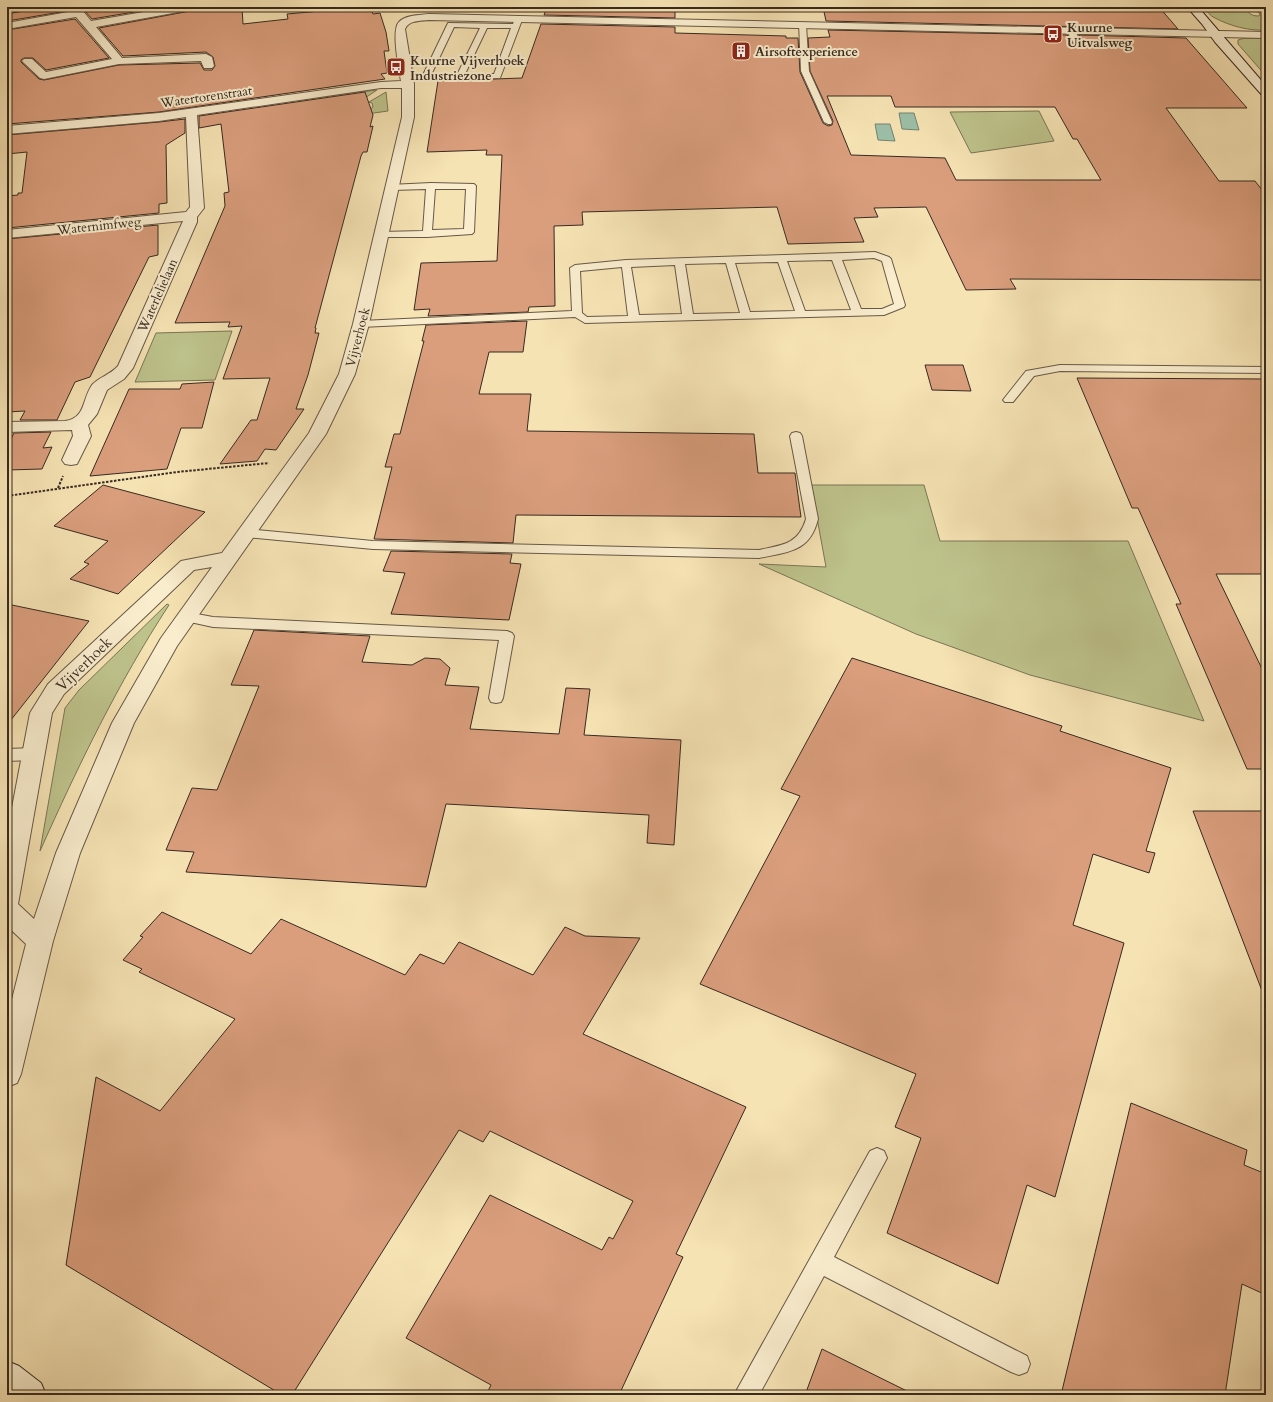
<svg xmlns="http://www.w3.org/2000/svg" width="1273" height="1402" font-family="Cardo,serif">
	<rect width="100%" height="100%" fill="#f6e3b4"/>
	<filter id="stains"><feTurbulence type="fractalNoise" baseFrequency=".005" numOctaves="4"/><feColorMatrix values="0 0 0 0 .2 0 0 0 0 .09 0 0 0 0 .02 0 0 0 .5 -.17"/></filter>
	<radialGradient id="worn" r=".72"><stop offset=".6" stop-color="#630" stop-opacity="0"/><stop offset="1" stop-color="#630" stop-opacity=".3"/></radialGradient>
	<path fill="#bec38c" stroke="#7a7656" d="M1203,7H1219L1222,10H1240L1237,7H1244C1250,13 1250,16 1259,16L1260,14L1252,7H1266V30C1249,31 1230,26 1215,18C1210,16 1207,11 1203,7Z
		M1245,38H1266V76L1238,44V40Z
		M377,90L362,100L368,111L373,107L372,103L369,102L386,92L388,111L310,122L298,100Z
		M1039,111L1054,141L971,153L950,112Z
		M232,331L215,380L135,382L156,333Z
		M811,485H924L940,541H1128L1204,721L1030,675L916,634L759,564L826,567Z
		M167,604L169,605C118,683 78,766 40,851L65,708L79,690Z"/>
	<path fill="#9dbfa8" stroke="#748372" d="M899,113H914L919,130L902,129Z
		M875,124H890L895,141L878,140Z"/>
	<path fill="#da9e7d" stroke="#372a21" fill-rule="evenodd" d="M46,7H164L92,19L84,10L79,9L7,21V14Z
		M196,7H242L243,24L288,19L287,14L343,9V7H370L373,14L380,13L386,32L389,51H384L387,73L381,74L385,79L159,112L7,124V30L75,19L109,58L46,70L33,58H24L21,60V62L39,79L44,80L119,65L200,63L204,70H212L215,66L213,57L206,52L123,56L99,28L190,11Z
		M547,7H675V18L544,15Z
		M823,7H1159L1178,29L826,21Z
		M541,24L675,27V33L786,36V38H798L800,72L823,123L828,126L832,125L833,121L810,71L808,38L830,37L828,30L1067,35L1075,46H1081L1083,44L1079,35L1186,38L1247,108H1166L1219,181H1255L1266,195V280L1010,279L1016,289L966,290L926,207L874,208L878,217L854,218L864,242L788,244L777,207L582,212L583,225L554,226L555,306L529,307L528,312L428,316L430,309L414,310L421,263L497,261L502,155H486L487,150L427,152L438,81L522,78ZM827,96H891L895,107H1055L1073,139H1077L1101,180H956L945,158L851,155Z
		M365,92L373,115L370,127L373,126L367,152H363L361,156L315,328H316L315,333H319L308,375L296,409H304L276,450L265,449L257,461L220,464L251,420H257L270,378L223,379L242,326L228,327L230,322L175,323L225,206L224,193L229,192L221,124L199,128V116Z
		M185,119V133L166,145L167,203L159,204V213L7,228V196L18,195V193H22L27,152L7,154V135L159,122Z
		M158,225V255L149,257L90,377L75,382L57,420H20L25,411L7,412V239Z
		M527,321L523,352H489L479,394H531L527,431L754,434L758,473H795L801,517L516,515L513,543L374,539L392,467H385L394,434H400L424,341H422L426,325Z
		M925,365H963L971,391L932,390Z
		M1077,378L1266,379V574H1216L1266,677V769H1247L1176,604H1181L1138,508H1132Z
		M214,382L202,428H181L167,469L90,476L129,389H180L182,384Z
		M51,432L43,448L52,447L42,469L7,470V447L14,433Z
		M103,485L205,512L118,594L70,579L89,564L84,562L108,541L54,526Z
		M391,551L512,554L510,563L521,564L509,620L391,614L405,573L383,571Z
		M7,604L89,621L7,725Z
		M254,630L370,636L362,662L412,665L425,658L440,659L450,668L445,685L479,687L470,729L559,734L566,688L590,689L584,735L681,740L674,845L647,843L649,815L446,804L426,887L186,872L194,852L166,850L192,788L217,790L259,686L231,685Z
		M852,658L1062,726L1060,731L1171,768L1146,851L1155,853L1149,873L1093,854L1073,925L1124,943L1055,1197L1027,1185L998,1284L887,1233L921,1138L895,1127L916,1074L700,984L800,796L781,789Z
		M1193,811H1266V995L1264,996Z
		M162,912L251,954L281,919L405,975L420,954L444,964L459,942L533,975L565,927L585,936L640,938L583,1034L746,1107L676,1254L683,1257L619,1395H486L491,1385L406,1338L490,1195L602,1250L609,1237L613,1239L633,1201L490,1131L483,1142L459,1130L292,1395H282L66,1265L96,1077L160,1111L235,1019L139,972L142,969L123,960L143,937L140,936Z
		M1131,1103L1247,1150L1244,1165L1266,1174V1295L1242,1284L1225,1395H1061Z
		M822,1349L915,1395H805Z"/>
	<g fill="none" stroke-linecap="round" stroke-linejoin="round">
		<g stroke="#675846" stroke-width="2">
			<path id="lane" d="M515,18H521L522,20L500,78L407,80L403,78L407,76L423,75L448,23L513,24ZM454,27L480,28L457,75H431ZM487,28H511L494,74H465Z
				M799,23H802L806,25L809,71L832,122L831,124H828L824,122L801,71Z
				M1067,28H1073L1082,43L1081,45H1075L1066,30Z
				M431,183L474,184L476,186L474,232L472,234L427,237H378L376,235L381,232L423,231L426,189L392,190L389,189L387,187L389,185ZM435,189H466L464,229L432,230Z
				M875,252L889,257L891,259L905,305L904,307L884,315L585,323L575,317L361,327L356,324L361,321L572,311L570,268L575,265L626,260ZM874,258L882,261L894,304L882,309H861L842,260ZM832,260L851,310L805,311L787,261ZM778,262L795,311L750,312L735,263ZM726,263L740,313L693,314L685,264ZM675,265L682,314L639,315L631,267ZM622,267L628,316L587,317L582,313L580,271Z
				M1060,365L1266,367V373L1060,371L1034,376L1013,402H1005L1003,400L1026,371Z
				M796,432L800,433L802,436L818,519C810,552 788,552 759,558L373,549L246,537L241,536L239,533L241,530L246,529L373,541L759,550C782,545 798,545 806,519L790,436L792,433Z
				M186,612L213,617L507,631L512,633L514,636L503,698L501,702L496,703L491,702L489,698L499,640L213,627L181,620L179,617L181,614Z
				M33,748L39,750L41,754L39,758L33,760L7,761V749Z
				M877,1148L884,1151L887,1158L834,1257L1027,1356L1030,1364L1027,1372L1019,1375L1011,1372L824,1276L759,1395H734L870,1151Z"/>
		</g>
		<g stroke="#675846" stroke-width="2">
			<path id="street" d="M173,7H195L190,10L96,27L122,58L206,54L212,57L214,66L212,68H204L201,61L119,64L44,79L40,78L24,63L22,61L24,59H32L46,72L112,59L76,17L7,29V23L79,10L83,11L91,21Z
				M429,14L1266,32V38L429,20C420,21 409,20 405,29L414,84V117L369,324L355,374L326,434L177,646L134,723L80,853L53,941L21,1074L17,1083L7,1087V1019L26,944L7,926V834L30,713L48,684L181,561L222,553L309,433L339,374L353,324L402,117V88H381L197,115L204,208L197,217V222L133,368L124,379L107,390L97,414L88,425L91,436L77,464L71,465L65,464L62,460L73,436L72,430L7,432V422L65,421C86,418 82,399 92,385C99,377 110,375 118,366L183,221L7,238V230L186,212L190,207L186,117L159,121L7,134V126L159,113L381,82L401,81C399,69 391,30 399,22C405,15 420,15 429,14ZM212,567L161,638L112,723L56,853L34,919L18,904L52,713L64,694L194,570Z"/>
		</g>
		<g stroke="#372a21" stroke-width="2">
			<path id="secondary" d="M1187,7H1198L1266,86V96L1262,95L1215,42L1202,24Z
				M7,1361L19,1366L41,1383L46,1395H7Z"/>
		</g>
		<path stroke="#372a21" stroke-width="2" stroke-dasharray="2.5 1.5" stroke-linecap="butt" d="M58,488L63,476
			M7,496L177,472L269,463"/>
		<use href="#lane" fill="#f9edce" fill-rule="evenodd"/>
		<use href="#street" fill="#f9edce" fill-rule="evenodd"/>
		<use href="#secondary" fill="#f9edce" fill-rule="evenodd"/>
	</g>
	<defs>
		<g id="bus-square" transform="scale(1)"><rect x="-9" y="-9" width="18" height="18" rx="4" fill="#8f2418" stroke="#f9edce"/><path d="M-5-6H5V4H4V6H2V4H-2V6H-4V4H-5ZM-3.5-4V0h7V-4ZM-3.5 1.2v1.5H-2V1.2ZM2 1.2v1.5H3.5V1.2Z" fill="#fff"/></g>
		<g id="building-square" transform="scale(1)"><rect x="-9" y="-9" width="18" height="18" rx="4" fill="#8f2418" stroke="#f9edce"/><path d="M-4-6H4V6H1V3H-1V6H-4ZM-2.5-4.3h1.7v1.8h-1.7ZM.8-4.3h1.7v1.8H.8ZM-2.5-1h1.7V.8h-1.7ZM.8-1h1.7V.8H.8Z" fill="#fff"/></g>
	</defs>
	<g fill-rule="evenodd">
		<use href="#bus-square" x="1053" y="34"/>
		<use href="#building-square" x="741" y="51"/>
		<use href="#bus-square" x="396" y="67"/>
	</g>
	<g text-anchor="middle" stroke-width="4" stroke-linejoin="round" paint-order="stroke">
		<g font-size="13" font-weight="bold" fill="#372a21" stroke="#f9edce" text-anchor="start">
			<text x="1067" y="32">Kuurne<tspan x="1067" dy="15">Uitvalsweg</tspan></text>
			<text x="755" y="56">Airsoftexperience</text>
			<text x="410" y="65">Kuurne Vijverhoek<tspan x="410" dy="15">Industriezone</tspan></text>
		</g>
		<g font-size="13" fill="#372a21" stroke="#f9edce">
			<text transform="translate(206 96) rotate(-8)" y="5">Watertorenstraat</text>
			<text transform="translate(99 225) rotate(-6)" y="5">Waternimfweg</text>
			<text transform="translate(157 295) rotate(-66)" y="5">Waterlelielaan</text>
			<text transform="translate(357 337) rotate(-75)" y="5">Vijverhoek</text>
		</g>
		<g font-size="15" fill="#372a21" stroke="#f9edce">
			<text transform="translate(84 664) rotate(-44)" y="5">Vijverhoek</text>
		</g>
	</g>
	<rect width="1273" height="1402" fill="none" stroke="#f6e3b4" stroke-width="24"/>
	<rect x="8" y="8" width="1257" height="1386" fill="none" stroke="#372a21" stroke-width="2"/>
	<rect x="12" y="12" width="1249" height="1378" fill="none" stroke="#372a21"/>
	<rect width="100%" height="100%" filter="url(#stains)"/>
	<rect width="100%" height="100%" fill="url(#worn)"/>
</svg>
